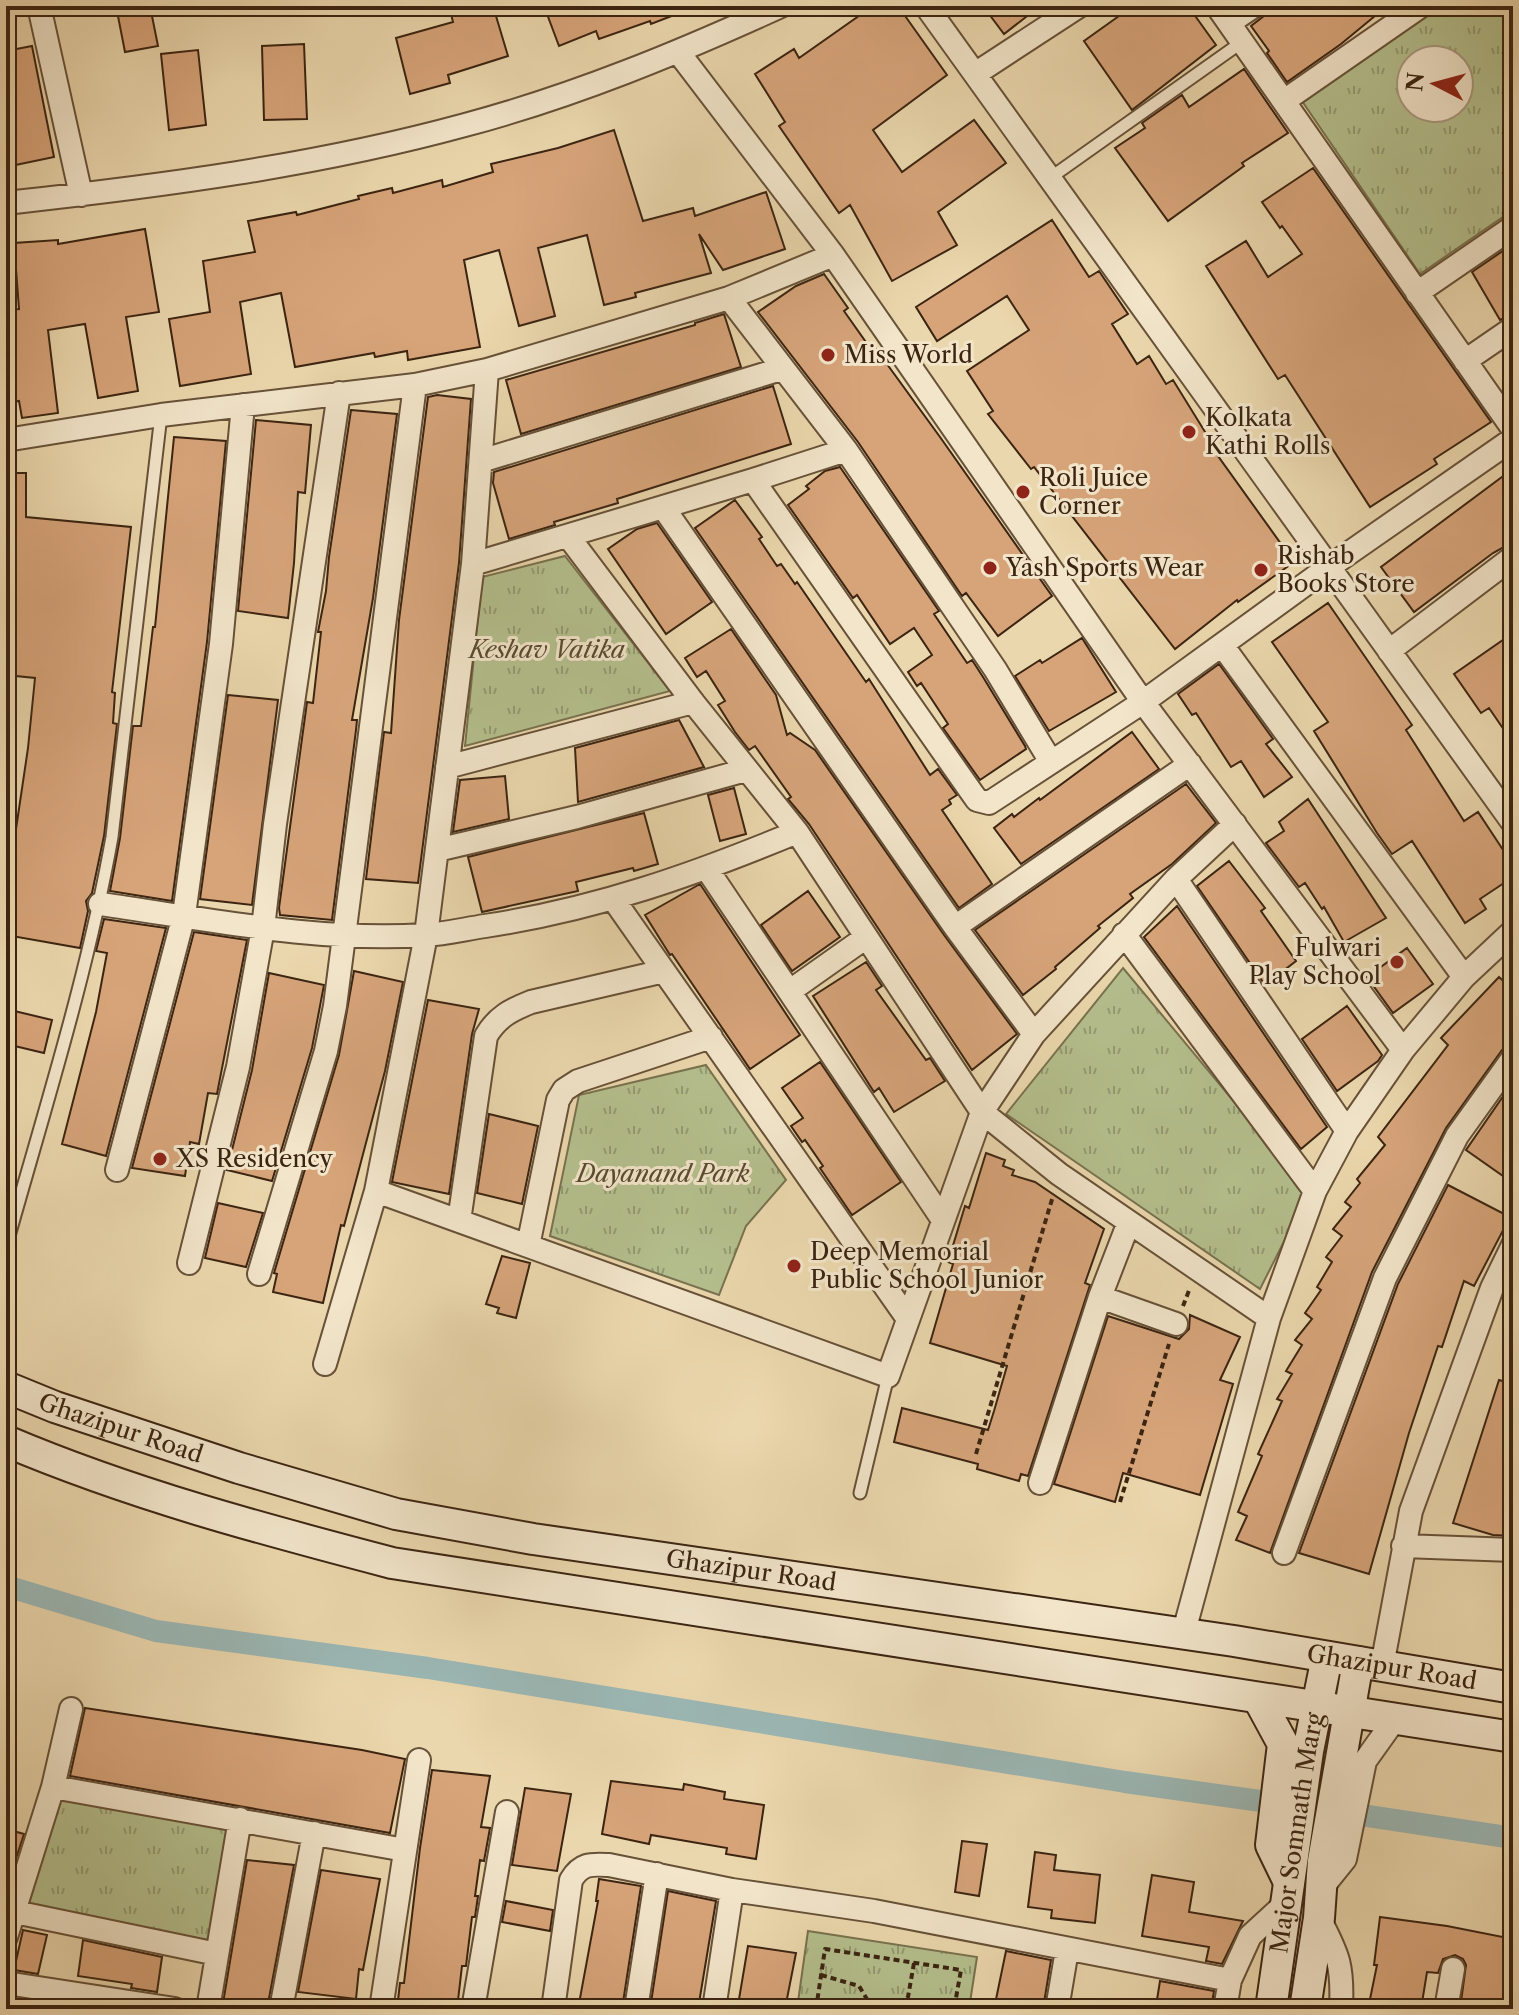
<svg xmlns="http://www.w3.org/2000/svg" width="1519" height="2015" font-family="'Libre Caslon Text',serif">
	<defs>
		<pattern id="park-tufts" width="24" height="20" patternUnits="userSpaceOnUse" patternTransform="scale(2)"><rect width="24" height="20" fill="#b4bf8d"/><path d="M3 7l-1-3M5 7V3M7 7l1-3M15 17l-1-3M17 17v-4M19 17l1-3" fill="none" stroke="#949b72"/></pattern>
	</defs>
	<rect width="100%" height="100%" fill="#ebd7ad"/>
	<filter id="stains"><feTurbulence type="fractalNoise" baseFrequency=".0025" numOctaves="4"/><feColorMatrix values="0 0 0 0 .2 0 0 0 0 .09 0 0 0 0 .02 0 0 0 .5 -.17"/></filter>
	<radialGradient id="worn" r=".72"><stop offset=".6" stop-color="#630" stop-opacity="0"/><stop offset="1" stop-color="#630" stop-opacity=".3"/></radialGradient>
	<path fill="url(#park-tufts)" stroke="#78724f" stroke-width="2" fill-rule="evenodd" d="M1439,6H1503L1513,20V210L1420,274L1302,101ZM1411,60H1459V108H1411Z
		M565,556L670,691L465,746L482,577Z
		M1123,968L1309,1192L1260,1289L1006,1114Z
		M706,1065L786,1180L746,1226L719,1295L550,1236L579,1095Z
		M53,1787L240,1819L217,1954L15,1912Z
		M808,1931L977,1957L969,2009H797Z"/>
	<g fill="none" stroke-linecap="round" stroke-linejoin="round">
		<path stroke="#9bb7b4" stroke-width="22" d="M6,1586L156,1631L428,1668L1125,1782L1289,1805
			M1335,1811L1513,1838"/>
	</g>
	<path fill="#d7a47a" stroke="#3b2411" stroke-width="2" d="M116,6H150L158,46L125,52Z
		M449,6H493L508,56L448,75L450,83L410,94L396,38L453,22Z
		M544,6H695V7L651,24L650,21L599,39L596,31L559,46Z
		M873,6H898L947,75L873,130L902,172L974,120L1006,163L938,212L957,245L892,281L850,205L839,213L779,126L785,122L755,74L794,49L799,58Z
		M983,6H1040L1004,34Z
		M1133,6H1188L1216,45L1132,110L1084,41Z
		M1277,6H1387L1341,44L1287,82L1267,53L1269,51L1251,26Z
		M304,44L307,119L264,120L262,46Z
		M32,46L54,157L6,167V51Z
		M198,50L206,125L169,130L161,54Z
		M1244,69L1288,133L1242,163L1244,166L1168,221L1115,148L1145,128L1142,123L1182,95L1189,107Z
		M614,130L643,221L693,208L695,216L766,192L785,249L723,270L699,234L711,273L635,293L636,297L604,305L587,235L538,248L555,316L519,326L499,250L464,260L480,347L408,360L407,351L375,357L374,353L295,367L281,293L240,302L251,374L180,386L169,319L210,312L203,261L255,252L248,221L296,212L297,215L359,199L358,196L392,188L393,193L442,180L443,187L493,172L491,164L558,148Z
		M1313,168L1491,422L1434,459L1437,464L1370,507L1285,375L1278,379L1206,266L1246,241L1268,277L1302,254L1282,226L1280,228L1262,202Z
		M1052,220L1089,277L1099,271L1128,314L1112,324L1137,364L1149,356L1166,384L1173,380L1215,448L1213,449L1294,562L1238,602L1237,600L1175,649L1034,467L1031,469L988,414L993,411L967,371L1029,330L1007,296L937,341L916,307Z
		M145,229L159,312L126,317L138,391L98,398L85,324L48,330L58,413L22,418L19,401L6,403V310L19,309L14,243L58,240V244Z
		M1513,244V314L1500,320L1472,272Z
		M824,274L848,308L844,311L873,352L876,349L940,437L1052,596L998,636L966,593L962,596L858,442L758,312L796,286Z
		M724,314L741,367L521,434L506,380L695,325V323Z
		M773,386L791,444L617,499L618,503L554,522L555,525L509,539L493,483L494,472Z
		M437,395L471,399L459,563L418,883L366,879L384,732L391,733L399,620L428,397Z
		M351,410L397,414L373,598L352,720H357L356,730L332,920L280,915L279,908L307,702L313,703L321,632H318L326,591L329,557Z
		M256,420L311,425L305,493L298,492L294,563L288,618L238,611Z
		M174,437L226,441L207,642L172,901L110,891L120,838L133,726H141L153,627H155Z
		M840,467L939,611L934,614L967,663L972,660L983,677L1025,746L1026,749L980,780L943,728L948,724L921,683L917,686L908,672L932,655L914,628L890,644L857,595L853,598L788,505L809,489L806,486L825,471Z
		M6,473H26V517L131,527L112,692L115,693L113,723L117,724L104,836L92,893L86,901L88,911L80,948L6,935V827L16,829L28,748L35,678L6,675Z
		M1506,474L1513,485V542L1493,553L1414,612L1381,567Z
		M735,500L762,537L759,539L777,566L781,564L795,584L797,582L866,682L869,679L930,775L938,769L957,795L949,800L951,804L942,810L992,884L959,908L695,528Z
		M657,523L712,602L666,634L608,549L637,529Z
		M1328,603L1412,725L1406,730L1464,821L1478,812L1513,865V877L1480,899L1486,909L1465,923L1412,841L1392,854L1377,833L1314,731L1328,722L1272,642Z
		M731,629L776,695L787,735L790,733L815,750L944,935L1017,1034L972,1070L809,824L788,799L791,797L755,746L749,750L735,732L718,705L725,701L706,671L697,677L685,658Z
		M1513,633V743L1489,708L1481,713L1454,674Z
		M1082,638L1116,692L1049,731L1015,676L1040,660L1042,663Z
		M1219,664L1273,739L1266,744L1292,777L1264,797L1241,761L1231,767L1196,713L1192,715L1178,694Z
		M228,695L278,700L252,905L200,899Z
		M679,720L704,767L578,802L575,748Z
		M1132,732L1159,769L1021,864L994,828L1012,814L1014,817L1039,798L1040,800Z
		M505,776L509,819L453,832L460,780Z
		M1186,784L1216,823L1172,864L1130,894L1133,898L1098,926L1100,928L1055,967L1056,969L1023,995L975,930Z
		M734,788L746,834L720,841L708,795Z
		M1308,799L1386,918L1344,942L1324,907L1322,909L1305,883L1299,887L1266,843L1284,831L1279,822Z
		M644,813L658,864L634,871L633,868L576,882L578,891L482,912L468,857Z
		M1229,861L1265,908L1261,911L1296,961L1265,985L1197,886Z
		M700,884L800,1035L750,1069L672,954L670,955L645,915Z
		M808,891L840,937L792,971L761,925Z
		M1177,906L1327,1127L1301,1149L1144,937Z
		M104,919L166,928L106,1156L62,1144L96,1012L107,953L96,951Z
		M194,932L247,940L217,1094L208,1093L199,1144L190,1142L185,1176L132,1168Z
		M1407,948L1433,984L1393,1013L1367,977Z
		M866,962L882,986L876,990L926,1060L930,1058L945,1081L894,1112L879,1088L874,1092L813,996Z
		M354,971L403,982L385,1071L344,1226L341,1225L323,1303L273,1292L277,1274L274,1273L339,1055Z
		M269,973L324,985L312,1048L272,1181L227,1170L252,1070Z
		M1499,977L1513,990V1044L1502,1050L1446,1128L1372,1272L1270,1553L1236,1540L1247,1516L1238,1512L1262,1456L1258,1454L1282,1401L1277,1399L1292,1374L1286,1371L1302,1345L1295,1340L1312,1319L1305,1313L1321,1290L1317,1287L1332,1262L1326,1257L1342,1236L1333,1229L1351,1207L1345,1202L1360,1183L1357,1179L1385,1145L1378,1137L1448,1045L1441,1038Z
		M428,1000L479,1009L472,1034L449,1194L392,1182Z
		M1347,1006L1382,1055L1378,1061L1337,1091L1302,1039Z
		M6,1009L52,1020L44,1053L6,1044Z
		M820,1062L901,1182L852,1215L820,1168L823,1166L805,1140L802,1142L791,1126L803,1118L782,1088Z
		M1513,1082V1183L1466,1150Z
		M489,1114L538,1126L522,1204L477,1193Z
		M986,1153L1005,1160L1003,1166L1014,1170L1012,1175L1035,1182L1104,1229L1085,1283L1090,1285L1028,1476L1021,1474L1019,1481L977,1469L978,1464L894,1442L902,1408L988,1430L994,1411L1007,1366L930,1343L953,1264L948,1262L965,1206L969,1208Z
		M1448,1185L1510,1217L1474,1286L1464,1281L1442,1347L1438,1346L1409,1433L1369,1574L1299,1553L1398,1284Z
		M218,1203L263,1213L246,1267L205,1258Z
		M502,1256L530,1263L516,1318L497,1313L499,1308L486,1304Z
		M1190,1315L1240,1337L1220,1380L1233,1384L1200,1495L1123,1473L1115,1502L1054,1484L1108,1316L1179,1339L1189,1329Z
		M1499,1380L1513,1384V1536L1493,1535L1453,1523Z
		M85,1708L362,1750L405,1759L390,1833L70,1776Z
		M432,1770L490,1776L481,1827L490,1828L484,1861L480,1860L475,1896H478L475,1917H472L466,1966H462L457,2009H397L400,1983H404L420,1848Z
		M611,1781L683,1790L684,1784L725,1792L724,1799L764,1805L756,1859L726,1854L727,1848L651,1835L649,1844L602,1834Z
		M525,1788L571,1794L557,1871L512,1865Z
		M6,1829L24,1834L7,1886H6Z
		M962,1841L987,1844L979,1896L955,1892Z
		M1035,1852L1056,1855L1054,1870L1100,1875L1095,1923L1051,1918L1052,1910L1028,1907Z
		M247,1860L294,1865L267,2009H222Z
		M321,1870L380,1879L363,1970L359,1969L356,1999L298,1992Z
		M1152,1875L1194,1882L1189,1912L1243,1921L1222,1964L1206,1961L1209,1947L1142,1936Z
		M599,1879L641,1886L622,2009H578L598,1901H596Z
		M668,1891L716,1901L698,2009H650Z
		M506,1901L553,1910L550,1931L502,1922Z
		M1380,1917L1447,1926L1513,1939V2002L1507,2001L1506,2009H1460L1466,1965L1463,1959L1455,1955L1443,1959L1438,1973L1427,1972L1421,2009H1368L1377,1965H1374Z
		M23,1930L47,1935L38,1974L14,1970Z
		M83,1940L162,1957L157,1992L131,1988L132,1984L78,1976Z
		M748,1946L796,1953L785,2009L738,2005Z
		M1006,1951L1051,1960L1043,2009H994Z
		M1160,1981L1214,1991L1211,2009L1156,2006Z"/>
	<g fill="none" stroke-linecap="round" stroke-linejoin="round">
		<g stroke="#675138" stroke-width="15">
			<path id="lane" d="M1050,178L1242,42
				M6,1247C44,1111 87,977 112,837L161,415
				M860,1493L888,1376"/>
		</g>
		<g stroke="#675138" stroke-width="26">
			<path id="street" d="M39,6L81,195
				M926,6L1513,823
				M1217,6L1513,429
				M1229,23L1254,6
				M679,53L833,255L1143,702L1403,1050
				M975,74L1079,6
				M1284,101L1421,6
				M6,203C160,186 315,166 465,125C574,96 678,53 781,6
				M1417,293L1513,227
				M729,298L846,450L995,669L1051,762
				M1465,361L1513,328
				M6,440L161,415L415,385L487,370L729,298L833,255
				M481,461L781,369
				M753,480L972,793L977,800L989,803L1143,702L1329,567L1513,439
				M663,507L955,927L1034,1034
				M568,536L693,702L797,832L982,1112L1059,1174L1269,1318
				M473,564L753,480L846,450
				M1222,645L1464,977
				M1389,651L1513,557
				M447,767L693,702
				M437,850L577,817L746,770
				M707,869L943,1220
				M1176,879L1347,1131
				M614,900L908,1319
				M100,904C207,919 316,942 425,935C445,934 465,929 485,926C597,909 693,875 797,832
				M955,927L1190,764
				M1124,934L1315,1191
				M790,991L865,938
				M117,1170L184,915L221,644L243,405
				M376,1191L888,1376L982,1112L1034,1034L1176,879L1235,824
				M459,1221L486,1036C497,1017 511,1010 531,1002L664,971
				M528,1246L558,1100L564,1090L578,1081L711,1037
				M189,1263L238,1067L263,928L275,824L339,393
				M259,1274L326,1051L335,1006L415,385
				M1100,1297L1176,1324
				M325,1364L376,1191L426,935L473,564L487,370
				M1040,1483L1100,1297L1129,1222
				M1403,1546L1513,1550
				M1284,1553L1385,1278L1457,1136L1513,1058
				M1183,1635L1269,1318L1315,1191L1347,1131L1403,1050L1464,977L1513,931
				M1382,1666L1411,1511L1492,1288L1513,1245
				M53,1787L405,1850
				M1320,1890L1345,1859L1365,1761L1395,1719
				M15,1912L217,1954
				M1319,1918C1339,1956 1343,1966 1341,2009
				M6,1937L53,1787L71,1709
				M6,1983L175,2009
				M208,2009L240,1819
				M281,2009L314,1833
				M381,2009L419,1760
				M473,2009L507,1812
				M553,2009L571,1880C581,1863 591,1864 609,1865L732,1890L874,1911L1230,1980
				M636,2009L657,1874
				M714,2009L732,1890
				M1057,2009L1067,1950
				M1225,2009L1230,1980L1250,1936L1286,1903
				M1446,2009L1453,1969"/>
		</g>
		<g stroke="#3b2411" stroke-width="34">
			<g id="secondary">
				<path id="s1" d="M6,1387L55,1407L239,1468L396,1514L533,1539L1234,1641L1513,1688"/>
				<path d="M6,1441C131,1494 262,1529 392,1563L1513,1737"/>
				<path d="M1258,1698L1283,1744L1271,1845L1289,1882"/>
				<path id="s2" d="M1271,2009L1308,1751L1327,1657"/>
				<path d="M1305,2009L1319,1918L1323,1861L1358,1662"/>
			</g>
		</g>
		<path stroke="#3b2411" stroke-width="4" stroke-dasharray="6 4" stroke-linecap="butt" d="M1183,1306L1190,1288
			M976,1454L1053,1196
			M1120,1502L1169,1344
			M821,1975L859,1986L873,2009
			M816,2009L825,1949L961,1970L954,2009
			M890,2009L908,1997L914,1963"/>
		<use href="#lane" stroke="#f2e5ca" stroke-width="11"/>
		<use href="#street" stroke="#f2e5ca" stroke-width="22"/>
		<use href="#secondary" stroke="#f2e5ca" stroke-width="30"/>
	</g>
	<g fill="#8f2418" stroke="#f2e5ca" stroke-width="3">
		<circle cx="828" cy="355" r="8"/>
		<circle cx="1189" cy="432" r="8"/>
		<circle cx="1023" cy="492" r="8"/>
		<circle cx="990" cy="568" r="8"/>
		<circle cx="1261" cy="570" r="8"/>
		<circle cx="1397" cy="962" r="8"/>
		<circle cx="160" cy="1159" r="8"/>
		<circle cx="794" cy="1266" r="8"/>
	</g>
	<g text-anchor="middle" stroke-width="6" stroke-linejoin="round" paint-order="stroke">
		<g font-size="24" fill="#3b2411" stroke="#f2e5ca" text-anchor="start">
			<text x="844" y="363">Miss World</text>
			<text x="1205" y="426">Kolkata<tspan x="1205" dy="28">Kathi Rolls</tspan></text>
			<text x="1039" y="486">Roli Juice<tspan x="1039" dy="28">Corner</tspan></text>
			<text x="1277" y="564">Rishab<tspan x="1277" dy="28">Books Store</tspan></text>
			<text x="1006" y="576">Yash Sports Wear</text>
			<text x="1381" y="956" text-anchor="end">Fulwari<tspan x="1381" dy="28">Play School</tspan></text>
			<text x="176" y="1167">XS Residency</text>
			<text x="810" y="1260">Deep Memorial<tspan x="810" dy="28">Public School Junior</tspan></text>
		</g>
		<g font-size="24" font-style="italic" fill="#594b30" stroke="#f2e5ca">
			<text x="547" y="658">Keshav Vatika</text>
			<text x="663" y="1182">Dayanand Park</text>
		</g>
		<g font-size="24" fill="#3b2411" stroke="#f2e5ca">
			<text dy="8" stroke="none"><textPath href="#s1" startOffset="122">Ghazipur Road</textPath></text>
			<text dy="8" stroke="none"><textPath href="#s1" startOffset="770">Ghazipur Road</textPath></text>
			<text dy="8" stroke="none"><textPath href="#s1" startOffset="1418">Ghazipur Road</textPath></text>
			<text dy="8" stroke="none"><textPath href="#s2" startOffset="178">Major Somnath Marg</textPath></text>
		</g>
	</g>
	<rect width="1519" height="2015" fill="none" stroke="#ebd7ad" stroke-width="32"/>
	<rect x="8" y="8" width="1503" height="1999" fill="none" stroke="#3b2411" stroke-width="4"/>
	<rect x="16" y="16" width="1487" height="1983" fill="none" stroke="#3b2411" stroke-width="2"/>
	<g transform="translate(1435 84) rotate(276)"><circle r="38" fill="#f2e5ca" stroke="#a99880" stroke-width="2"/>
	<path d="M0-6L14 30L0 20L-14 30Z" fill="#8f2418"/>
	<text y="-12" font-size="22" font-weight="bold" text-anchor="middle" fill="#3b2411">N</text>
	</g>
	<rect width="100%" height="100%" filter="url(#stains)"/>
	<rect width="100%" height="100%" fill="url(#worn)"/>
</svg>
